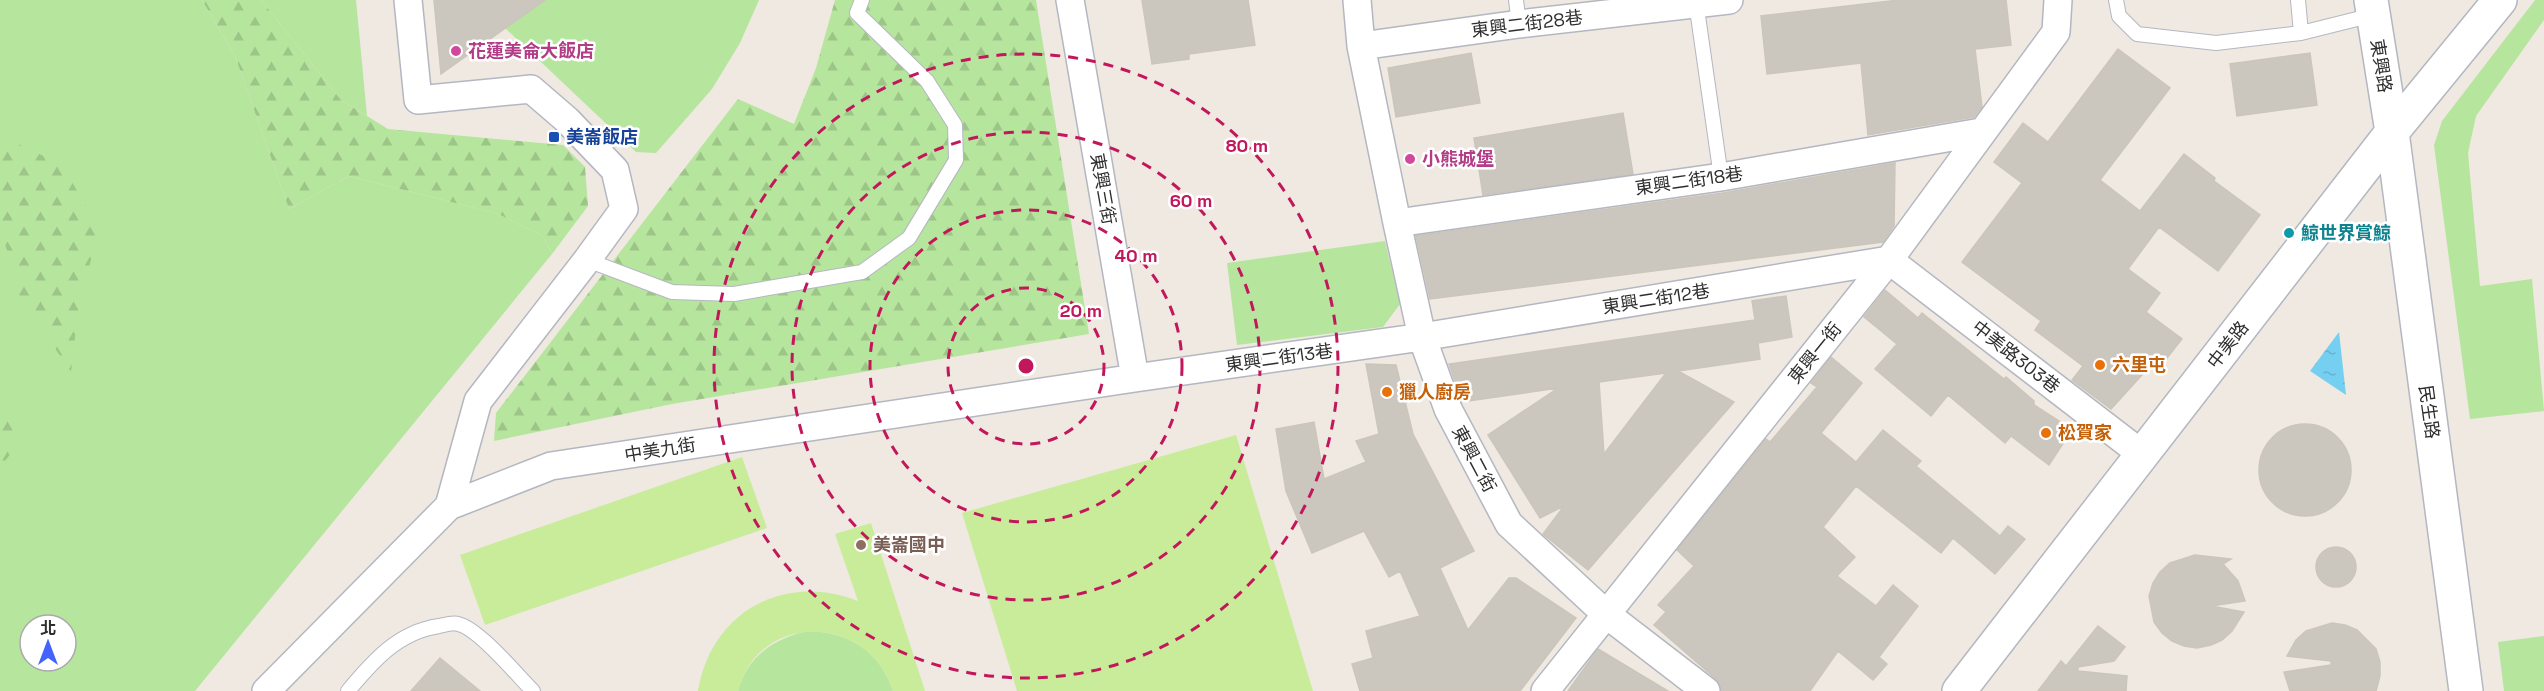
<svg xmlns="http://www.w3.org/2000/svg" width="2544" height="691" font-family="'Space Grotesk','Noto Sans TC',sans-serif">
	<defs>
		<pattern id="forest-firs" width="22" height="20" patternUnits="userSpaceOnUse" patternTransform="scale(1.5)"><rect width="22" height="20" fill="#b6e59e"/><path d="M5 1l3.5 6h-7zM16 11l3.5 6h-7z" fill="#9dc588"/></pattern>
		<pattern id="water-ripples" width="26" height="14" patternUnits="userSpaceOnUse" patternTransform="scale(1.5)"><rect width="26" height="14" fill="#75cff0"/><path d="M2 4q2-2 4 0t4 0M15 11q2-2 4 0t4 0" fill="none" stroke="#66b2ce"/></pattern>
	</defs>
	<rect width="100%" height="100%" fill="#efe9e1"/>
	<path fill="#b6e59e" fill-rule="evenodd" d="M0,0H202L235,56L289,209L349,176L498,214L543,236L552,254L195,691H0ZM30,625H66V661H30Z
		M261,0H356L367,116L341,100Z
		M545,0H759L740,43L712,89L656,153L636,152L505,28Z
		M2535,0H2544V20L2476,116L2468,153L2480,286L2532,279L2544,411L2470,419L2434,145L2442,121Z
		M1385,241L1400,304L1383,327L1237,345L1227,263Z
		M808,631C849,632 880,651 893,691H738C747,656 775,638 808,631Z
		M2544,636V691H2504L2498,642Z"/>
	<path fill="url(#forest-firs)" d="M202,0H261L341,100L388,129L563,145L585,167L588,206L552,254L543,236L498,214L349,176L289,209L235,56Z
		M835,0H1036L1089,334L672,404L494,441L496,413L738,99L794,124L816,68Z
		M0,126L2,136L62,165L99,228L78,311L71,372L20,297L0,226Z
		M0,399L23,438L1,466L0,465Z"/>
	<path fill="#c9ec9a" d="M1236,435L1313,691H1017L962,513Z
		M742,457L767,528L485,625L460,555Z
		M871,523L925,691H893C869,614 759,610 738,691H698C711,612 784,572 858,601L835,534Z"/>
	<path fill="url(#water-ripples)" d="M2339,332L2346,395L2310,371Z"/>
	<path fill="#cbc7bf" stroke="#cbc5ba" stroke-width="1.5" fill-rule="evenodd" d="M434,0H545L441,74Z
		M1142,0H1248L1255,45L1189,54V59L1152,64Z
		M1899,0H2006L2011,45L1975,49L1982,107L1974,117L1868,135L1861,63L1767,74L1761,16Z
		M2118,49L2170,88L2100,180L2140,211L2184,154L2215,178L2214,181L2260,215L2218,271L2159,227L2128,269L2160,293L2146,312L2182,339L2167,358L2161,354L2111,409L2072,380L2083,366L2035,330L2041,321L1962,262L2022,183L1994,162L2023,123L2048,142Z
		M1471,53L1480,103L1396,117L1388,68Z
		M2310,53L2317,105L2237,116L2230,64Z
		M1623,113L1633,174L1483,195L1474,138Z
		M1895,163L1894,226L1883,242L1430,299L1416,236L1723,193Z
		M1885,290L1918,318L1922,313L2004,379L2006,377L2034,401V405L2062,423L2064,442L2049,465L2011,436L2005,443L1948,395L1931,416L1875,369L1897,344L1864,317Z
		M1786,296L1792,337L1758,343L1760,359L1678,371L1734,402L1588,570L1543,534L1564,506L1540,518L1488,435L1558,388L1462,402L1449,364L1755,320L1752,301ZM1666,373L1604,454L1599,382Z
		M1831,357L1862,383L1821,433L1856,462L1883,430L1921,461L1916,466L2000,536L2008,526L2025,539L1995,574L1953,538L1941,553L1856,486L1823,527L1855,557L1837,576L1876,606L1893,585L1918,606L1879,657L1887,664L1873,680L1838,651L1810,691H1721L1716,679L1654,625L1666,612L1658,605L1694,566L1677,550L1766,439L1770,442L1817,387L1811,383Z
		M1366,364L1396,365L1413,434L1474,551L1440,568L1468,630L1509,578H1516L1576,618L1520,691H1360L1352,664L1373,658L1366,631L1420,616L1400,571L1389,577L1364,531L1312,553L1286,491L1276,429L1314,422L1324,479L1366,462L1356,441L1379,434Z
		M2259 470a46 46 0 1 1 92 0a46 46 0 1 1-92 0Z
		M2316 567a20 20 0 1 1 40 0a20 20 0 1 1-40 0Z
		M2195,555L2231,559L2223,564L2238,581L2245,601L2211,606L2244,612L2232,631L2222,640L2211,645L2197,648L2184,646L2172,641L2162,633L2154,622L2149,596L2153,583L2160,572L2170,563Z
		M2332,623L2345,625L2357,630L2376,649L2380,662V676L2376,691H2290L2284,672L2331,665V661L2287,656L2296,640L2306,631Z
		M2098,626L2125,647L2114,661L2078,667V671L2127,676L2126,691H2038L2061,661L2066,666Z
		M1598,649L1668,691H1568Z
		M440,658L480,691H411Z"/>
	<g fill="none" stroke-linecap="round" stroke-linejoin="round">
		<g stroke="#b4b7c1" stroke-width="16">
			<path id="service" d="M1516,0L1519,24
				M2116,0L2119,16L2137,34L2216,43L2301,33L2373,15
				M2298,0L2301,33
				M1696,2L1721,177
				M587,260L672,292L734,294L862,272L909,238L956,160L955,125L927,81L857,13L862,0
				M348,691C373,661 398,632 439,626C444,625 453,622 458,624C478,628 517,675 533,691"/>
		</g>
		<g stroke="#b4b7c1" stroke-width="30">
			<path id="minor" d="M408,0L418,100L531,89L567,120L615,170L624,209L587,260L478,401L449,506
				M1070,0L1135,378
				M1357,0L1361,46L1397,223L1422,337L1448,409L1509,524L1606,614L1706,691
				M1361,46L1519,24L1729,0
				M1397,223L1721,177L1981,132
				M266,691L449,506L551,466L1135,378L1422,337L1889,260L2143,455
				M1545,691L1889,260L2056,32L2058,0"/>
		</g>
		<g stroke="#b4b7c1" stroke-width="36">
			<path id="tertiary" d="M1959,691L2392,132L2371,0"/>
		</g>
		<g stroke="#b4b7c1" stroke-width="36">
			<path id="secondary" d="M2466,691L2392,132L2500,0"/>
		</g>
		<use href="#service" stroke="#fff" stroke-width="14"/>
		<use href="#minor" stroke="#fff" stroke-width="27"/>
		<use href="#tertiary" stroke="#fff" stroke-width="33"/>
		<use href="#secondary" stroke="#fff" stroke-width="33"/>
	</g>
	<g fill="none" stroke="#c2185b" stroke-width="3" stroke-dasharray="10 8">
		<circle cx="1026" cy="366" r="78"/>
		<circle cx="1026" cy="366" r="156"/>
		<circle cx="1026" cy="366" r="234"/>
		<circle cx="1026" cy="366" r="312"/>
	</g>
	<g fill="#d1479c" stroke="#fff" stroke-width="2">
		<circle cx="456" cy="51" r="6"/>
		<circle cx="1410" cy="159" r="6"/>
	</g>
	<rect fill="#1a4fb4" stroke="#fff" stroke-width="2" x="548" y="131" width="12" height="12" rx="3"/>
	<circle fill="#0f9aa8" stroke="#fff" stroke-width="2" cx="2289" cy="233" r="6"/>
	<g fill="#e8710a" stroke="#fff" stroke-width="2">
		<circle cx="2100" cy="365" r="6"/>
		<circle cx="1387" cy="392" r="6"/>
		<circle cx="2046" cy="433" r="6"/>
	</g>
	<circle fill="#8d6e63" stroke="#fff" stroke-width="2" cx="861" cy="545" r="6"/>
	<g text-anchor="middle" stroke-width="5" stroke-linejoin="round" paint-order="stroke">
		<g font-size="18" fill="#2e2e2e" stroke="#fff">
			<text transform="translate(1527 24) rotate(-7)" y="6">東興二街28巷</text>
			<text transform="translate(2381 66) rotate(81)" y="6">東興路</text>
			<text transform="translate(1689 181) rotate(-8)" y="6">東興二街18巷</text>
			<text transform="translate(1103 189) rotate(80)" y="6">東興三街</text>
			<text transform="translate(1656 299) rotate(-9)" y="6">東興二街12巷</text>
			<text transform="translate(2228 345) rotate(-52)" y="6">中美路</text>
			<text transform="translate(1815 353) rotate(-51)" y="6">東興一街</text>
			<text transform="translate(2016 357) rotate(38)" y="6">中美路303巷</text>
			<text transform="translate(1279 358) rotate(-8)" y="6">東興二街13巷</text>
			<text transform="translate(2429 412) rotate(82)" y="6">民生路</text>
			<text transform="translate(660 450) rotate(-9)" y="6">中美九街</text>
			<text transform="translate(1474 459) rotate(62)" y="6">東興二街</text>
		</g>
		<g font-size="18" font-weight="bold" fill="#b23c85" stroke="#fff" text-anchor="start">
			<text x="468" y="57">花蓮美侖大飯店</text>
			<text x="1422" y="165">小熊城堡</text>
		</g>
		<g font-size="18" font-weight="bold" fill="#164399" stroke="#fff" text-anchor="start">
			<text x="566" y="143">美崙飯店</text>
		</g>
		<g font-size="18" font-weight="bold" fill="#0d838f" stroke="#fff" text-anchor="start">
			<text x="2301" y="239">鯨世界賞鯨</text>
		</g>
		<g font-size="18" font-weight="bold" fill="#c56008" stroke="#fff" text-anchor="start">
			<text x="2112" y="371">六里屯</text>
			<text x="1399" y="398">獵人廚房</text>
			<text x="2058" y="439">松賀家</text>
		</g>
		<g font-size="18" font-weight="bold" fill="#785e54" stroke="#fff" text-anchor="start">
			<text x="873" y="551">美崙國中</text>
		</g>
	</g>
	<circle cx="1026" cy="366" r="9" fill="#c2185b" stroke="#fff" stroke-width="3"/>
	<g font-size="18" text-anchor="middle" font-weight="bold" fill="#c2185b" stroke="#fff" stroke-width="5" stroke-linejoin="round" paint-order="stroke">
		<text x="1247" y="152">80 m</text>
		<text x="1191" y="207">60 m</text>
		<text x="1136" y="262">40 m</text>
		<text x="1081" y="317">20 m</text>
	</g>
	<g transform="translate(48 643)"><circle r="28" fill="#ffffff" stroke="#ababab" stroke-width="1.5"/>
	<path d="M0-4.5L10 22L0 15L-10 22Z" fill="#4264fb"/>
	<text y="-9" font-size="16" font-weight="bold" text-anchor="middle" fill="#2e2e2e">北</text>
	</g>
</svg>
